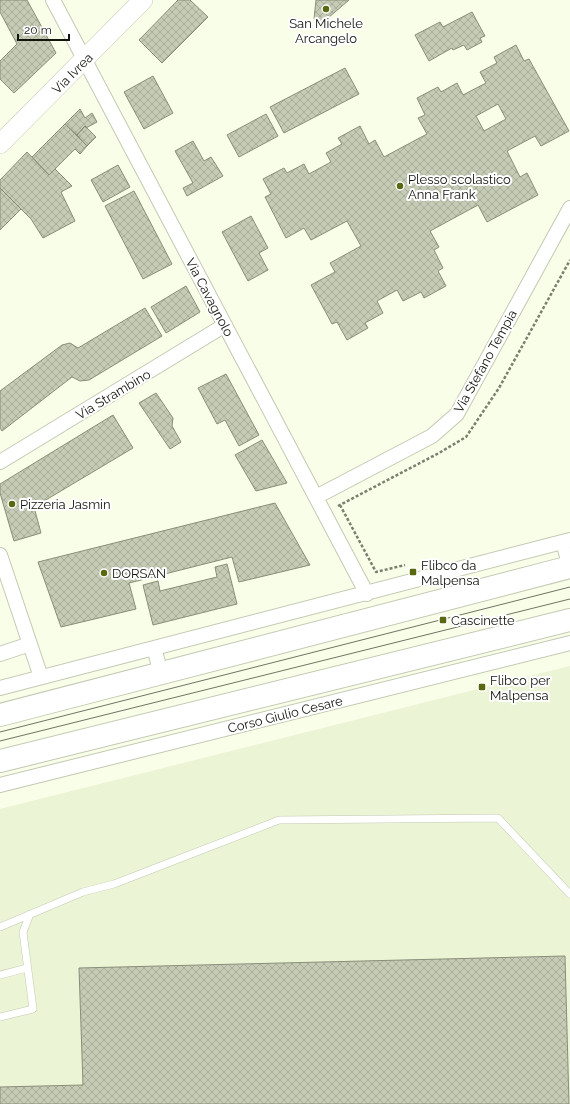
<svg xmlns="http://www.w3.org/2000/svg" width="570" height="1104" font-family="Raleway,sans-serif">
	<defs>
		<pattern id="building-cross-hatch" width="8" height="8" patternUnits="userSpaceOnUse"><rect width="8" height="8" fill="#c5cbb5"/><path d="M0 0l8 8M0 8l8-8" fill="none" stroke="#a8ad9a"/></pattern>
	</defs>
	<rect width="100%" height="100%" fill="#f8fee7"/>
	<path fill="#ebf4d5" d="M570,666V1104H0V809Z"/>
	<path fill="url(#building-cross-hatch)" stroke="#898e79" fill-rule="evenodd" d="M0,0H27L56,53L14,93L0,79V61L17,44L0,12Z
		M178,0H190L208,17L162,63L139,40Z
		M316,0H349L321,24L314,19Z
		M472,12L485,36L480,38L482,42L467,50L464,45L453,50L452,48L429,61L415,35L440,22L443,27Z
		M516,45L524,61L529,59L569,131L541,146L535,136L507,151L520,177L527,173L538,195L487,222L478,205L430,231L439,247L434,250L443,268L438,271L446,286L424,298L421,292L403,301L397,290L377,301L383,313L365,323L368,328L347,340L337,322L332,324L311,285L335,272L330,263L361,246L347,221L311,240L304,228L286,238L265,197L271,194L263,179L284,168L287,173L304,164L309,174L331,162L326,153L342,144L338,138L360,126L369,144L375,140L384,157L427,134L418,118L425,115L417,98L438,87L441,92L457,83L463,95L486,83L480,72L497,63L494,57ZM498,104L506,119L484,131L476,116Z
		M345,68L359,94L284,133L270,107Z
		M153,76L173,113L144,129L124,92Z
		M80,109L85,118L92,113L97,122L86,128L85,126L77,135L65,124Z
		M266,114L278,136L239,157L227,135Z
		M65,124L87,146L80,154L75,149L49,175L32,157Z
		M85,126L96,137L87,146L77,135Z
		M193,141L204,161L211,157L223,176L187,196L183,188L193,183L175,151Z
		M27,152L49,175L55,169L72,186L61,192L75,221L43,238L31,219L0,188V180Z
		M118,165L130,187L103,202L91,180Z
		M0,188L21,209L0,230Z
		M134,191L172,264L143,279L105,206Z
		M251,216L268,248L259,253L268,270L248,281L222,232Z
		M186,286L200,312L166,333L151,307Z
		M145,308L162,336L89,380L80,381L72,377L2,431L0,428V391L62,345L70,343L78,348Z
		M226,374L259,435L239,446L225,420L217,424L198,388Z
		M156,393L173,418L172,426L181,442L170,449L139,403Z
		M113,415L133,448L34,507L41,533L14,541L0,493V484Z
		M262,440L287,483L256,491L235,455Z
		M275,503L310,565L239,582L232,557L129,583L136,609L61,627L38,562Z
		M227,564L237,604L153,625L143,585L158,581L160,591L217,577L215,567Z
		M565,956L569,1104H0V1087L83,1085L79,968Z"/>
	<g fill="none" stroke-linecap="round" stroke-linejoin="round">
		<g stroke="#c3c9b3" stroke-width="8">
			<path id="lane" d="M0,927L83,892L114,884L279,820L498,818L570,894
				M0,975L27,968
				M0,1017L33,1009L23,932L30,914"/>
		</g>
		<g stroke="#c3c9b3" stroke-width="16">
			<path id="street" d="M53,0L367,594
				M0,462L225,325
				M316,497L432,436L457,414L570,208
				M563,542L570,567
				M0,555L41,677
				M154,648L161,673
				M0,654L30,644
				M0,688L570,540
				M0,785L570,643"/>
		</g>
		<g stroke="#c3c9b3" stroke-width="20">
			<path id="secondary" d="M0,144L143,0"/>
		</g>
		<g stroke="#c3c9b3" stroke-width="24">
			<path id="primary" d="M0,715L570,567
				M0,761L570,620"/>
		</g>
		<path stroke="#7b7f71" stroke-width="2.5" stroke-dasharray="3 2" stroke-linecap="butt" d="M340,505L376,572L405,565
			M338,506L439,453L466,437L499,388L570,260"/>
		<use href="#lane" stroke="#fff" stroke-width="7"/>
		<use href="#street" stroke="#fff" stroke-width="14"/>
		<use href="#secondary" stroke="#fff" stroke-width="19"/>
		<use href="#primary" stroke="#fff" stroke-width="22"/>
		<path stroke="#707466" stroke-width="1" d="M0,732L570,587
			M0,741L570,599"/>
	</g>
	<g fill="#596811" stroke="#fff" stroke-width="1.5">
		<circle cx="326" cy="9" r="4"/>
		<circle cx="400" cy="186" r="4"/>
		<circle cx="12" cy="504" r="4"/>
		<rect x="409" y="568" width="8" height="8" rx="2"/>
		<circle cx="104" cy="573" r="4"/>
		<rect x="439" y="616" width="8" height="8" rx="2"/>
		<rect x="478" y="683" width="8" height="8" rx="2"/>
	</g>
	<g text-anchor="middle" stroke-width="4" stroke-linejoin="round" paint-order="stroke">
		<g font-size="13" fill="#12140d" stroke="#fff" text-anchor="start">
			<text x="326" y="28" text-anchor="middle">San Michele<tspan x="326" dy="15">Arcangelo</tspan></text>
			<text x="408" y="184">Plesso scolastico<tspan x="408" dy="15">Anna Frank</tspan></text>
			<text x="20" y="509">Pizzeria Jasmin</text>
			<text x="421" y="570">Flibco da<tspan x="421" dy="15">Malpensa</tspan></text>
			<text x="112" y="578">DORSAN</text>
			<text x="451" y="625">Cascinette</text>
			<text x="490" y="685">Flibco per<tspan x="490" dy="15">Malpensa</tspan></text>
		</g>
		<g font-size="13" fill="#12140d" stroke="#fff">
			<text transform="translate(72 73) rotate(-45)" y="5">Via Ivrea</text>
			<text transform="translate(210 297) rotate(62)" y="5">Via Cavagnolo</text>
			<text transform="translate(485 361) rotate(-61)" y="5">Via Stefano Tempia</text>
			<text transform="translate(113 394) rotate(-31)" y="5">Via Strambino</text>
			<text transform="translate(285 714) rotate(-14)" y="5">Corso Giulio Cesare</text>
		</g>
	</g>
	<path d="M18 34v6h51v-6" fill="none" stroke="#12140d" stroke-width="2"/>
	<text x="24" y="34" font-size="12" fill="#12140d" stroke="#ffffff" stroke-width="3" paint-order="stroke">20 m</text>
</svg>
